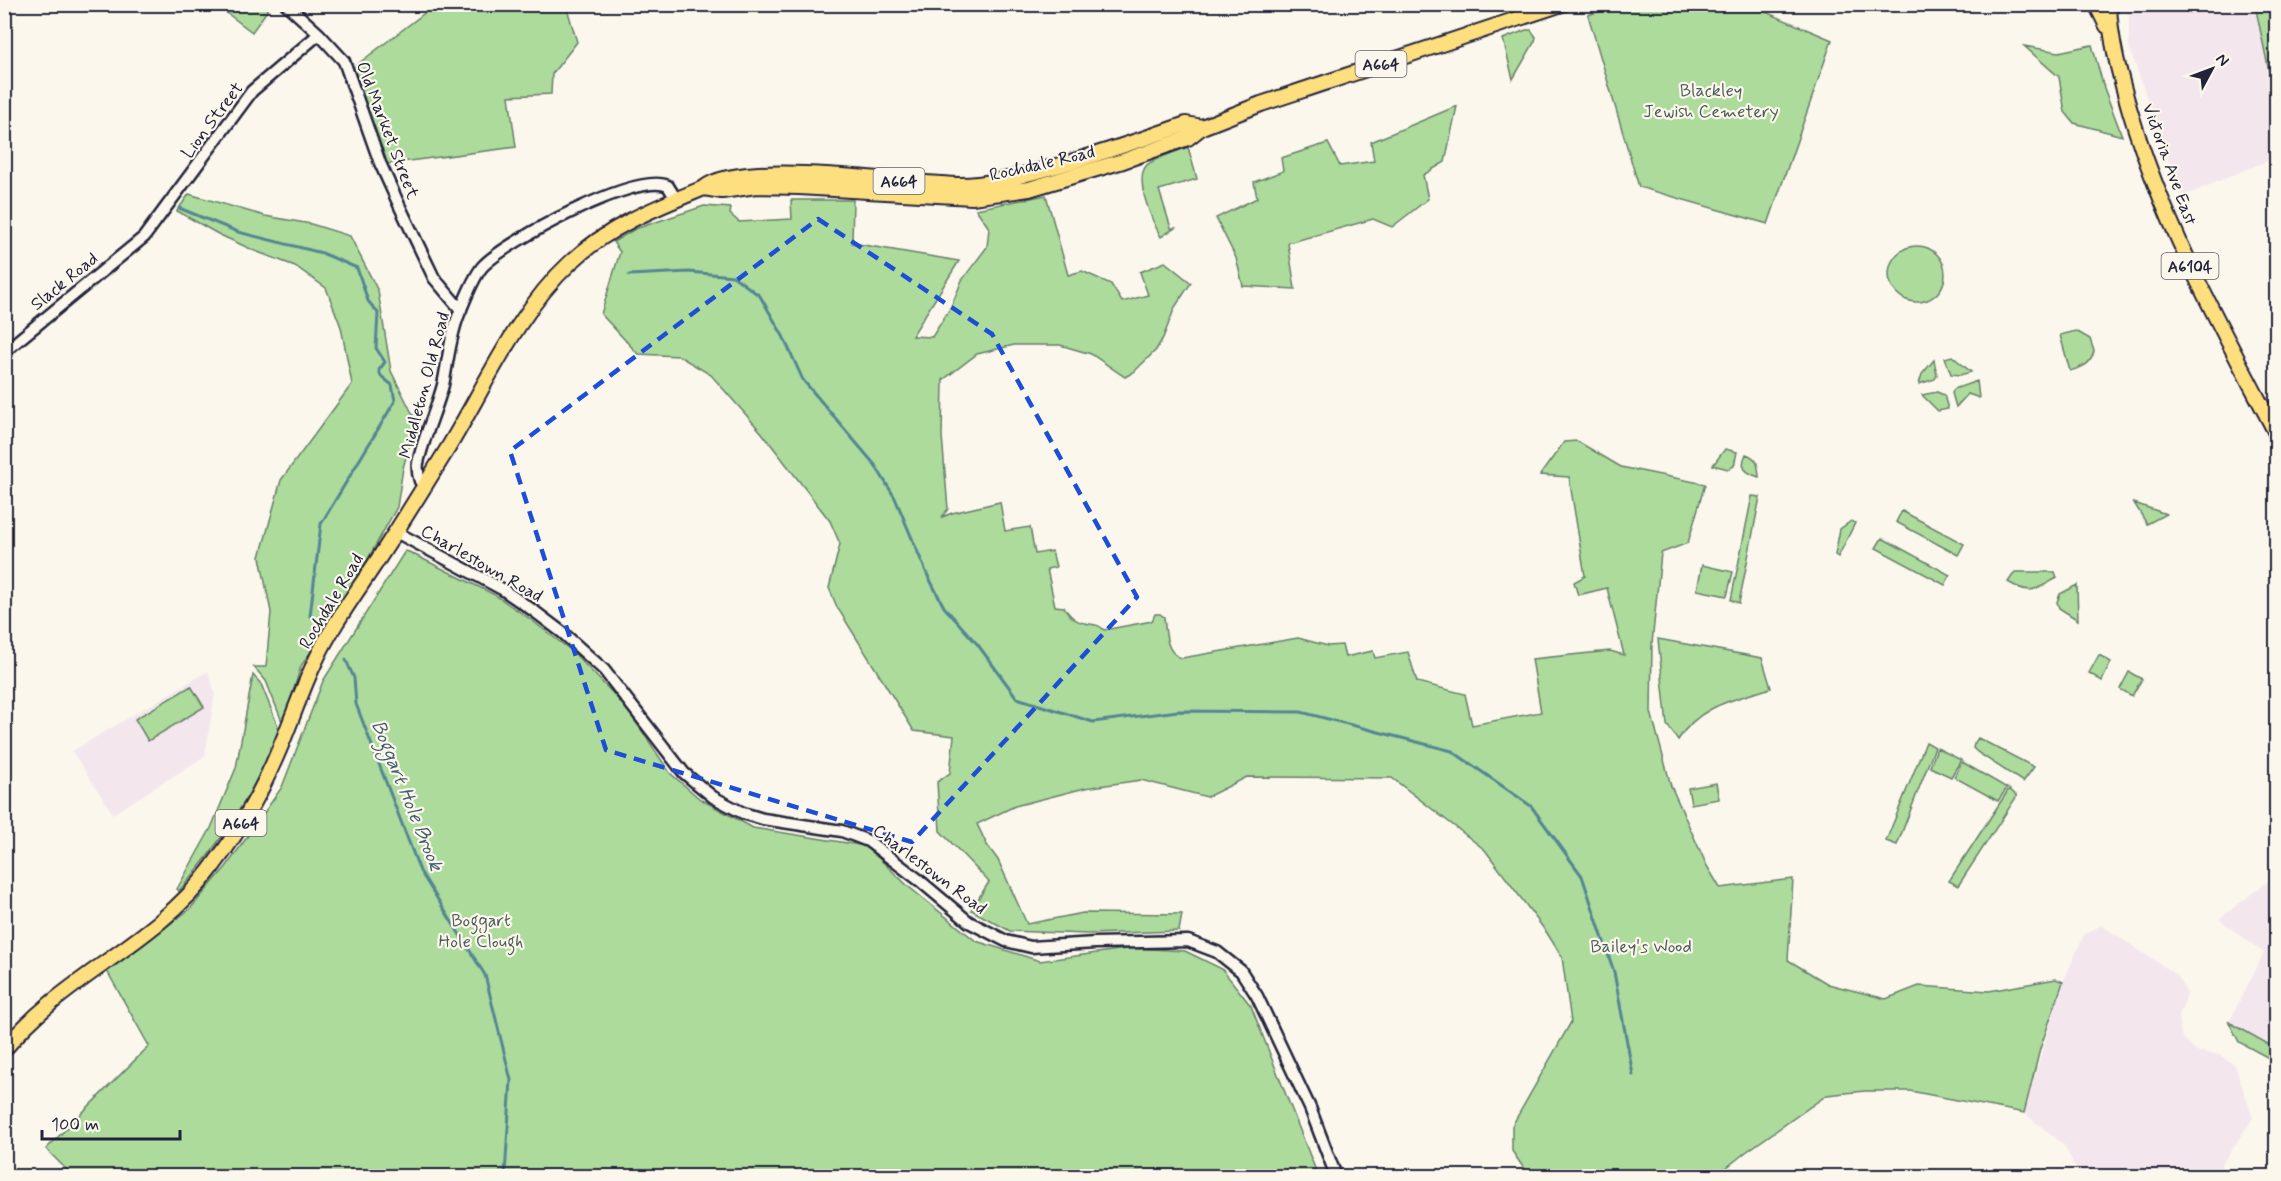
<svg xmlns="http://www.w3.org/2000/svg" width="2281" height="1181" font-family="Mynerve,sans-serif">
	<rect width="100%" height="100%" fill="#fbf7ec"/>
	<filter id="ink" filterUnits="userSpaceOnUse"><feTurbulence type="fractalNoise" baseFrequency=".0167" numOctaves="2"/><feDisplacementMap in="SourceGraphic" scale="12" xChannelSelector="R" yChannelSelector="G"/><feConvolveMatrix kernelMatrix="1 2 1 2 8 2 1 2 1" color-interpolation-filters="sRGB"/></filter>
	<g filter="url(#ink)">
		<path fill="#f3e7ed" d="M2125,5H2255L2257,20L2276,84V157L2181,197L2129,46V17Z
			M208,671L215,693L205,756L113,814L72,751Z
			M2276,875V1062L2239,1042L2229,1022L2264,953L2219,919Z
			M2101,925L2177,975L2187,994L2179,1016L2181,1036L2196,1051L2220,1055L2235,1065L2253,1118L2220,1167L2227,1173L2225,1176H2080L2064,1145L2024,1113L2063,982L2084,935Z"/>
		<path fill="#acdb9b" stroke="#677e6b" stroke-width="1.5" d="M264,5L269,8L252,32L220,8L223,5Z
			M435,5H566L577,42L552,74L551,94L509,96L516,147L386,164L380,163L354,67Z
			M1619,5H1749L1832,40L1768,224L1639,187L1588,15Z
			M2255,5H2276V105Z
			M1526,30H1531L1536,37L1535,41L1513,79L1503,39Z
			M2092,45L2104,88L2122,136L2074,123L2065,112L2059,77L2024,46L2059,52Z
			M1457,106L1445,162L1423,175L1428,199L1392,227L1373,219L1288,243L1295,289L1243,286L1236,258L1216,218L1257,198L1254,182L1283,171L1281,158L1328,143L1340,166L1374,161L1371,142Z
			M1188,147L1197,179L1159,190L1171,228H1175L1161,237C1153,223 1134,181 1146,166C1151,159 1179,151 1188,147Z
			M189,194L265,216L311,224L350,236L378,291L391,371L416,421L403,468L397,507L338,612L301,666L283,724L266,681L254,667H266L271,612L260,557L281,480L352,384L341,327L326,288L295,266L255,251L218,234L177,211Z
			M1046,195L1068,275L1082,271L1111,284L1122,302L1148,295L1140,272L1165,262L1191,283L1175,307L1163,338L1156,350L1134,372L1125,377L1091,354L1060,345H1014L977,354L943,380L942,436L948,509L942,517L952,513L1000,502L1005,531L1030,527L1035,554L1052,551L1056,567L1047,569L1055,606L1064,607C1079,632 1094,618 1104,630L1152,621L1155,614H1160L1164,617C1166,631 1165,654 1182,658L1298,638L1328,646L1342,645L1345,657L1373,651L1375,658L1408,652L1417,682L1465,694L1472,725L1541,712L1532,659L1610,651L1624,655L1607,588L1578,595L1574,582L1585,576L1569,477L1540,475L1564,442L1577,441L1621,467L1705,484L1688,543L1661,553L1652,644L1651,712L1671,786L1707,866L1720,888L1793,879L1788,960L1828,984L1886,999L1919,986L1989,991L2056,979L2063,982L2040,1049L2024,1113L1910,1091H1865L1827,1095L1746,1152L1716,1176H1529L1512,1151V1126L1571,1022L1562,957L1547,933L1485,850L1392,778L1247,777L1207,797L1141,780L1085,788L1015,806L977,824L987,845L998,860L1027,924L1083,913L1182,914L1179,931L1087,934L1010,931L971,910L989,882L940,831L937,782L950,773L954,736L914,731L837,607L829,588L840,544L830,521L762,433L711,375L679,356L638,354L601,314L620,252L613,242L635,229L704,206L731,208L730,214L739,222L792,219L791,200H853L852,243L959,261L912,336L932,337L951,307L962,280L987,247L989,228L976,209Z
			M1889 274a28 28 0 1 1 56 0a28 28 0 1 1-56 0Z
			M2076,331L2090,339L2094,351C2091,365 2083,367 2070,371L2060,335Z
			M1952,356L1971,372L1960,375L1951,374L1945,358Z
			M1934,360L1937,375L1935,379L1919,384L1922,374Z
			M1977,381L1979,398L1968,394L1956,407L1952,393L1954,389Z
			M1937,392L1944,395L1948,409L1938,411L1922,395Z
			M1725,449L1737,452L1734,466L1728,469L1713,465Z
			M1746,454C1758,458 1758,465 1759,477C1746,473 1739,468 1746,454Z
			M1752,496L1760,497L1739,603L1731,600Z
			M2134,503L2166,514L2147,524Z
			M1902,511L1964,544L1958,555L1896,522Z
			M1851,521L1855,523L1838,557L1835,555L1840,529Z
			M1882,538L1950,575L1945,585L1876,548Z
			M405,551L409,552L495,595L530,619L573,652L626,707L670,773L700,799L753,828L866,846L909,887L976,941L1040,961L1133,948L1185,951L1222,969L1251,1006L1318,1176H73L46,1149L149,1046L107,971L190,909L226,867L282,787L323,681Z
			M1702,565L1733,572L1727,596L1697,590Z
			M2015,572H2055L2057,578C2037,589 2031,596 2008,582Z
			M2077,585L2078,620L2059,608L2057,602L2060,594Z
			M1658,639L1762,658L1771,688C1734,700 1699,705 1678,740L1667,725Z
			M2099,655L2111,662L2102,681L2089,673Z
			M2129,672L2142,679L2132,696L2120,689Z
			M253,675L261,684L280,731C258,785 219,847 179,891L177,889L211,828L236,768Z
			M191,686L204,707L148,741L135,719Z
			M1978,738L2034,767L2023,782L1977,752L1973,748L1974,744Z
			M1926,742L1935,747L1897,845L1886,841Z
			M1937,748L1961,760L1951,777L1930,767Z
			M1962,762L2007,788L1998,801L1954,777Z
			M1716,783L1719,799L1691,804L1688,788Z
			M2009,789L2017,796L1958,886L1949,881Z
			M2229,1022L2273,1047L2276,1041V1062L2239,1042Z"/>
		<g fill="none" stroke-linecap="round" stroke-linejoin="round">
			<path stroke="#558693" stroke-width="3" d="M179,208L238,232L322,253L357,268L368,301L378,313L376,348L385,362L379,370L381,376L392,385L395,401L321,524L310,616
				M629,275L689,272L733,276L760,296L783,336L803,380L875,465L895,498L927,574L944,607L978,645L1017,698L1093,722L1178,711L1301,712L1452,751L1531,806L1582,876L1614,972L1633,1075
				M346,660L354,678L356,704L420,871L485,975L511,1080L505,1175"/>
			<g stroke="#22223b" stroke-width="15">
				<path id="tertiary" d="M286,4L319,34L344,61L380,163L400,207L434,278L461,310
					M4,352L144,237L252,91L319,34
					M425,485L420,481C418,475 417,469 418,463C424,436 436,411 443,385C448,361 450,336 459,314C464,302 475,273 484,265C508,241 636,171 668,186L676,199
					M396,532L502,589L534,611L563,633L604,670L684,773L713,797L743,813L763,819L842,831L868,841L919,880L969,922L1006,941L1031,947L1095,943L1188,941L1217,952L1241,971L1257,996L1310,1108L1336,1176"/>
			</g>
			<g stroke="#22223b" stroke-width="18">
				<path id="primary" d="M2096,4L2107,26
					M2109,4C2110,41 2120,76 2130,111C2164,225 2221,328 2276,433
					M704,188L722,191L756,186L799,187L972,197L1029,189L1123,161L1188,138L1202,127L1261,104L1562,4
					M4,1050C62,977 154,945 210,870C236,836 259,797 276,757C290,726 300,693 315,662C331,627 354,596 375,564C400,526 424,487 448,448C485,387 517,312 570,263C609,226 655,208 704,188C741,157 908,185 961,185C989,185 1015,177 1042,170C1091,157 1138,141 1186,124L1202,127"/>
			</g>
			<use href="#tertiary" stroke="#fbf7ec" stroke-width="10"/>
			<use href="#primary" stroke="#fedf80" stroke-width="14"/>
		</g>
	</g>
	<path fill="none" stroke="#1d4ed8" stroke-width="4.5" stroke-dasharray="12 8" stroke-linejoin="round" d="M818,219L992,334L1137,597L912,842L606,750L510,451Z"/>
	<g text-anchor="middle" stroke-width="4.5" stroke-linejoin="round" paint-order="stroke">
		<g fill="#fbf7ec" stroke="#636270" stroke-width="1.5">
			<rect x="1355.5" y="51" width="51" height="26" rx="4.5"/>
			<rect x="873.5" y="168" width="51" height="26" rx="4.5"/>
			<rect x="2161.5" y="253" width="57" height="26" rx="4.5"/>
			<rect x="215.5" y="810" width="51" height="26" rx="4.5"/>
		</g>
		<g font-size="16" font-weight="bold" fill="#22223b">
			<text x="1381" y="70">A664</text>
			<text x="899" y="187">A664</text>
			<text x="2190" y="272">A6104</text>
			<text x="241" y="829">A664</text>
		</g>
		<g font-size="18" fill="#4b5a58" stroke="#fbf7ec">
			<text x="1711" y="96">Blackley<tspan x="1711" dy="21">Jewish Cemetery</tspan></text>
			<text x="481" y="926">Boggart<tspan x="481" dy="21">Hole Clough</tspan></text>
			<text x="1641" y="952">Bailey's Wood</text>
		</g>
		<g font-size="18" fill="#22223b" stroke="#fbf7ec">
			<text transform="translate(212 120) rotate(-53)" y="6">Lion Street</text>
			<text transform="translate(388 130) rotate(69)" y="6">Old Market Street</text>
			<text transform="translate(1042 163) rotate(-13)" y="6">Rochdale Road</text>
			<text transform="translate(2170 164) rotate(70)" y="6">Victoria Ave East</text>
			<text transform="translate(64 281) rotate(-39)" y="6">Slack Road</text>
			<text transform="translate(424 385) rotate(-75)" y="6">Middleton Old Road</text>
			<text transform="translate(482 563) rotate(30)" y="6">Charlestown Road</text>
			<text transform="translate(331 601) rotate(-59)" y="6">Rochdale Road</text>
			<text transform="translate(930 869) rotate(37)" y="6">Charlestown Road</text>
		</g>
		<g font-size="20" font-style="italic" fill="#405c6e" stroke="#fbf7ec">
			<text transform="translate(408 795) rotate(68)" y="7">Boggart Hole Brook</text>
		</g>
	</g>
	<rect width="2281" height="1181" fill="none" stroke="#fbf7ec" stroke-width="24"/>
	<rect x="12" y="12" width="2257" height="1157" fill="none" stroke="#22223b" stroke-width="2" filter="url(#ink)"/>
	<g transform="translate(2212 69) rotate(49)" stroke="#fbf7ec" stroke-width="4.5" paint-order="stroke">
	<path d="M0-4.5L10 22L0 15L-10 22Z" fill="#22223b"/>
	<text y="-9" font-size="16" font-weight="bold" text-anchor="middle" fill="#22223b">N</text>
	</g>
	<path d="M42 1130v9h138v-9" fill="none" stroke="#22223b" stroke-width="3"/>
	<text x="51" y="1130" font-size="18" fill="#22223b" stroke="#fbf7ec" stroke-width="4.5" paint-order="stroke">100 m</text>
</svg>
